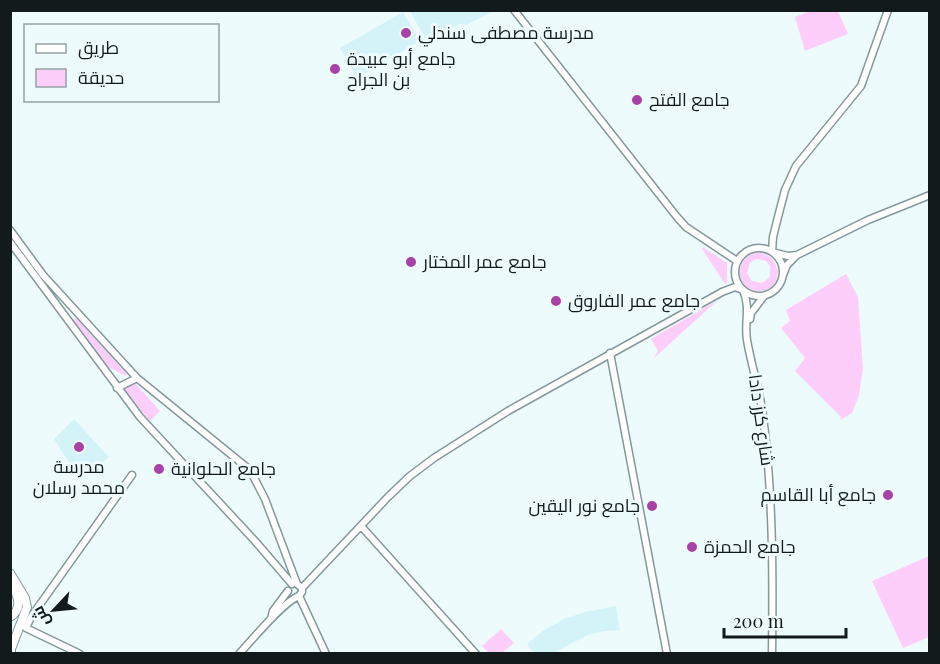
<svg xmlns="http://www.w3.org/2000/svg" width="940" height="664" font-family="'Playfair Display',Cairo,serif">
	<rect width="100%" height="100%" fill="#eefbfd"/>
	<path fill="#d3f3f8" d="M411,11V10L493,11L464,26L462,23L427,42L410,11Z
		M403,12L420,41L357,78L340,48Z
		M74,419L109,457L81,481L54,439Z
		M616,606L620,630L604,631L588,635L553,653H534L527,644L544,630L564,619L585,612Z"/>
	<path fill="#fdcef9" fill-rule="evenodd" d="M812,10L838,11L848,34L805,51L795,17Z
		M703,247L727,263V283L725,284L702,249Z
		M759,252C785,257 783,292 758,291C734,290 733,255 759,252ZM756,259L766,261L770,266V277L762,283L752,281L747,273L750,263Z
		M846,274L858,297L863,369L859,395L852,413L840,420L841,417L795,371L805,358L781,328L790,321L786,310Z
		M718,300L653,359L658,351L651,339Z
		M72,319H77L126,373V376L106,366Z
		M135,383L160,411L150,421L123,389Z
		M929,556V637L903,648L872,581Z
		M501,629L514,643L502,653H489L482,646Z"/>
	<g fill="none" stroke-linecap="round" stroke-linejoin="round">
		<g stroke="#84989c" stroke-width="9">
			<path id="secondary" d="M514,10L677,217L686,227L737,261
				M10,230L43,275L137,378L250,470L265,499L297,584L302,588V592L299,596
				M10,242L140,417L255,541L292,584
				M735 272a24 24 0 1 1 48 0a24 24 0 1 1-48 0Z
				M797,255L868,220L930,195
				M783,275L787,265L797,255L788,256L772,252L773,237L778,217L785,190L796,166L861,86L888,10
				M750,319L751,313L764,296
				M610,353L667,654
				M117,388L137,378
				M361,526L476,654
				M302,588L388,497L410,476L434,458L508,411L722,292L735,287L743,290C751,309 744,321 747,340C751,365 760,390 763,416C773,494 773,574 772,654
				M299,596L326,654
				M271,619L273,611L288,591
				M80,654L26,628L31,617L132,475
				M239,654C252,640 283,602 299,596"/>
		</g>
		<g stroke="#84989c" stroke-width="10">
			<path id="highway" d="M10,573L25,598L27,607L11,649V654
				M10,617C23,609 18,597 13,585"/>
		</g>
		<use href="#secondary" stroke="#fff" stroke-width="6"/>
		<use href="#highway" stroke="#fff" stroke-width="8"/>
	</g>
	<g fill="#a842a6" stroke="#eefbfd" stroke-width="2">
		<circle cx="406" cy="33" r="6"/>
		<circle cx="335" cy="69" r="6"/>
		<circle cx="637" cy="100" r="6"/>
		<circle cx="411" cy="262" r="6"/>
		<circle cx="556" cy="301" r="6"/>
		<circle cx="79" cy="447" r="6"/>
		<circle cx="159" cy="469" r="6"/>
		<circle cx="888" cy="495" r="6"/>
		<circle cx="652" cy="506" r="6"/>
		<circle cx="692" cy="547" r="6"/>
	</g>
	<g text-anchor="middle" stroke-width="6" stroke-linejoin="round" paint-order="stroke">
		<g font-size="18" fill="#121a1b" stroke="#eefbfd" text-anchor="start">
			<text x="418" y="39">مدرسة مصطفى سندلي</text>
			<text x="347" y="65">جامع أبو عبيدة<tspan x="347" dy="21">بن الجراح</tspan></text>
			<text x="649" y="106">جامع الفتح</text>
			<text x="423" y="268">جامع عمر المختار</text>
			<text x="568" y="307">جامع عمر الفاروق</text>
			<text x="79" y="473" text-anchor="middle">مدرسة<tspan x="79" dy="21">محمد رسلان</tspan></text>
			<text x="171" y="475">جامع الحلوانية</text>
			<text x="876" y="501" text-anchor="end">جامع أبا القاسم</text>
			<text x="640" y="512" text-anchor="end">جامع نور اليقين</text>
			<text x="704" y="553">جامع الحمزة</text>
		</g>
		<g font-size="18" fill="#121a1b" stroke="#eefbfd">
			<text transform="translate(761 420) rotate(82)" y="6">شارع كرز دادا</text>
		</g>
	</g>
	<rect width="940" height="664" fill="none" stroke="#121a1b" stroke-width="24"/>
	<rect x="24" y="24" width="195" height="78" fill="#eefbfd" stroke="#96a1a3" stroke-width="1.5"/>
	<rect x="36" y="44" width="30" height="9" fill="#ffffff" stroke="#96a1a3" stroke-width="1.5"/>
	<text x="78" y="54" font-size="18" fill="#121a1b">طريق</text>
	<rect x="36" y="69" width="30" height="18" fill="#fdcef9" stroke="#96a1a3" stroke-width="1.5"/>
	<text x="78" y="84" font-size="18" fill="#121a1b">حديقة</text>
	<g transform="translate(54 610) rotate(244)" stroke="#eefbfd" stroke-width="4.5" paint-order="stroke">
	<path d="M0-4.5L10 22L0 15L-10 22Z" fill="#121a1b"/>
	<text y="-9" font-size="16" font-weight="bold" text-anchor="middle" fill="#121a1b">ش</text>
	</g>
	<path d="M724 628v9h122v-9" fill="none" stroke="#121a1b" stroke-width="3"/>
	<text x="733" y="628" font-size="18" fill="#121a1b" stroke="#eefbfd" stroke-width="4.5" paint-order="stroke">200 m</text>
</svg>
